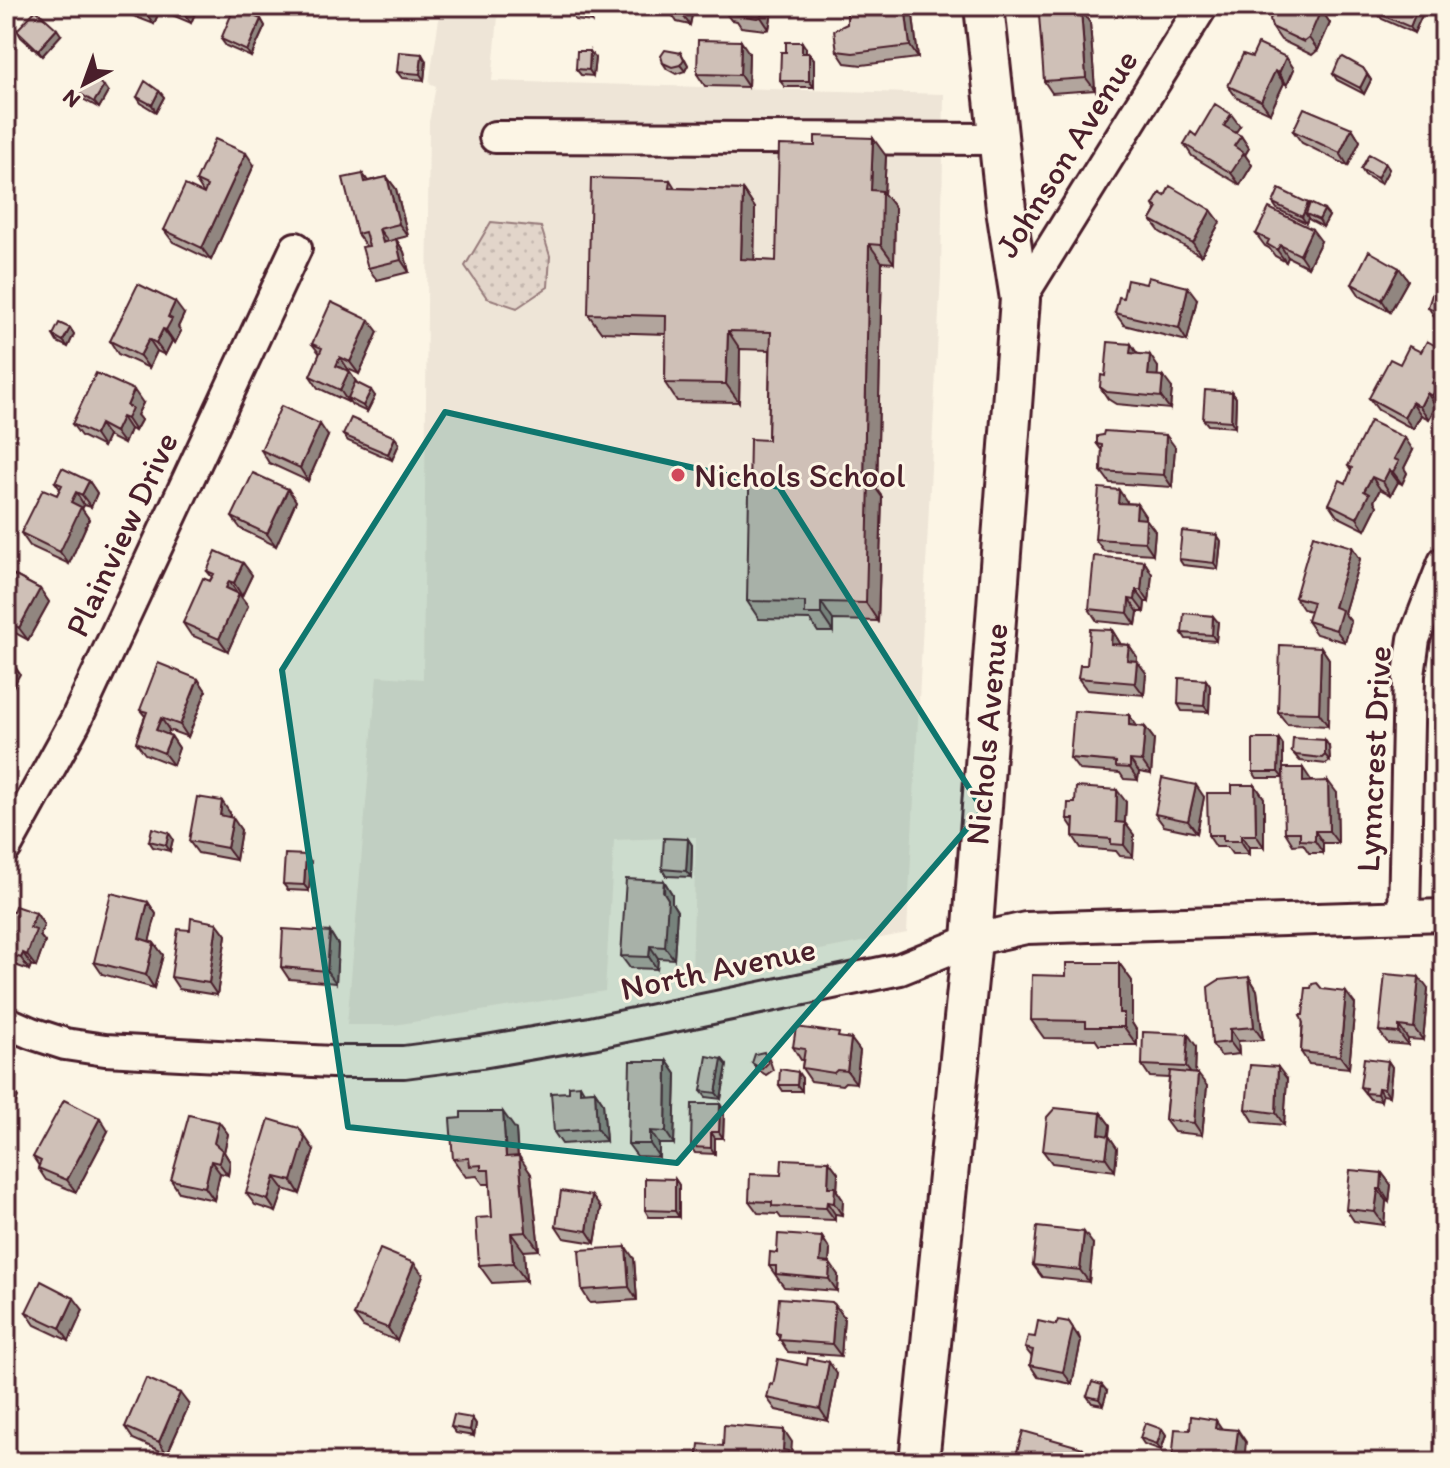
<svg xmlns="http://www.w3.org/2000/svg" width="1450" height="1468" font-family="Itim,sans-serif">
	<defs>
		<pattern id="park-dots" width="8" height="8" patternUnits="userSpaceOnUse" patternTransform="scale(2)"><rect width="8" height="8" fill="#e2d5ca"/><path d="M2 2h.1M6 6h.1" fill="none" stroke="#c3b6ae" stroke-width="1.8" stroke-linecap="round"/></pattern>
	</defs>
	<rect width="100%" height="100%" fill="#fcf5e5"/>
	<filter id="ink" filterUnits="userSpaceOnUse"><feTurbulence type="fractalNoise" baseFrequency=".0125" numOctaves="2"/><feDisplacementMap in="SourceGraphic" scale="16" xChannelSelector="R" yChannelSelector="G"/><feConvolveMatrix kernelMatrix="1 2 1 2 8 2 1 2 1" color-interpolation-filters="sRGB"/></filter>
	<g filter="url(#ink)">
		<path fill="#eee5d7" d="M441,6H499L492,81L944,94L941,274L907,933L692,975L696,837L614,840L605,991L394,1025H347L377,676L423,679L429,122L436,86L429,83Z"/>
		<path fill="url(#park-dots)" stroke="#967a7a" stroke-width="2" d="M491,222L541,227L550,256L548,287L517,308L487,298L465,266Z"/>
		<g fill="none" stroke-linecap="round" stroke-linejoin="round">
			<g stroke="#4a1f2b" stroke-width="36">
				<path id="minor" d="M495,137L1000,139
					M1020,299L1202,6
					M6,847L75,722L296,248
					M1404,916L1409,675L1414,639L1444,562
					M6,1022L31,1033L65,1044L105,1050L332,1062H404L481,1052L591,1033L900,969L972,940L1026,928L1444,915"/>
			</g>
			<g stroke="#4a1f2b" stroke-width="44">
				<path id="major" d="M919,1462L972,940L1020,299L1006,209L984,6"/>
			</g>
			<use href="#minor" stroke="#fcf5e5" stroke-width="30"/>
			<use href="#major" stroke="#fcf5e5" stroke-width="38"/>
		</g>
		<path fill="#b2a59d" stroke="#4a1f2b" stroke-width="2" d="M119,6H198L191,23L165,12L161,7L154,24L123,12Z
			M594,6L592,22L575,20L566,7Z
			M625,6H654L653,14L628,9Z
			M669,6H701L700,11L693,10L690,25L677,22L669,10Z
			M723,6H773L769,29L766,30L741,27L737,21L731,20L722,8Z
			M1028,6H1073L1076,11L1081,10L1090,23L1095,90L1052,93L1044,81L1063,14V8L1035,15Z
			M1282,6H1324L1322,11L1330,23L1318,50L1312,55L1281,40L1272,27Z
			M1377,13H1423L1414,33L1382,19Z
			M913,16L918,58L862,65L845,63L837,51Z
			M261,19L265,26L251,57L226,46L221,39Z
			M6,30L11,37L6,42Z
			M17,30L61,35L42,56L21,37Z
			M806,48V53H809L814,59V87H785L780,81L786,52Z
			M749,53L748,87L705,86L697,74Z
			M1286,57L1294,69L1287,85L1284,83L1270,113L1237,98L1228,86Z
			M595,58L593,76L581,75L576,69Z
			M685,59L688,65L685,71L676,74L667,69L663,63Z
			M426,61L424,80L402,78L397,72Z
			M1363,68L1371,80L1364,94L1337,80L1333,74Z
			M159,91L164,97L156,112L141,103L137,97Z
			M108,92L99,108L83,99L79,93Z
			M1240,126L1235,133L1241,136L1249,148L1245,155L1252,165L1240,185L1192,156L1184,144L1196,136Z
			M1352,128L1360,141L1348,166L1302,143L1293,131Z
			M886,156L884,194L895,208L894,263L882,262L877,490L882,497L878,621L833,620V632H818L810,620L759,619L747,601L768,440L770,350L740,349L739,402L677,401L665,383L666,334L601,332L588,314L670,180L675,188L743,190L755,208L754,260L776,261Z
			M1385,163L1389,169L1381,184L1365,175L1361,169Z
			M254,165L211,260L173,242L164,230L204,194L196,181Z
			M363,174L368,181L387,177L396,189L408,236L396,239L404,252L409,272L377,280L368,268L366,246L357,234Z
			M1165,196L1211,210L1220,222L1201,256L1160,232L1151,220L1156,211L1153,205Z
			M1273,203H1308L1329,216L1323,227L1310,220L1308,218L1306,223L1277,209Z
			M1256,234L1321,241L1308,267L1288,257L1286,262L1275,256L1269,248L1265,246Z
			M1399,268L1408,280L1390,312L1360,296L1352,284Z
			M1444,278V323L1436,319L1428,307Z
			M1197,299L1187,341L1124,325L1115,313Z
			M184,314L178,327L181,331L175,343L172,341L165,355L157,351L149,368L118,354L110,341Z
			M70,328L74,334L68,347L57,342L53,335Z
			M378,332L359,374L348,369L347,371L357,383L375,396L367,412L352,405L349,401L348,402L318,388L310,376L320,354L312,344Z
			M1131,344L1137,353L1158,367L1157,376L1172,388L1170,409L1116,404L1108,399L1100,387L1105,376Z
			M1442,393L1444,395V402L1441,408L1436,406L1429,419L1421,415L1413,429L1378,410L1369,398Z
			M1236,398L1235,427L1208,425L1203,419Z
			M143,403L137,415L141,420L135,431L130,429L124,444L108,436L103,447L81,436L72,424Z
			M343,435L399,444L392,460L348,441Z
			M328,436L308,481L269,463L261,450Z
			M1097,444L1175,447L1172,487L1110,483L1101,471L1102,451Z
			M1413,450L1404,468L1407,473L1402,484L1398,482L1391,495L1380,489L1374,501L1377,506L1365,530L1337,516L1329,504L1346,483L1351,471L1348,466Z
			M89,481L97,493L91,507L84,505L82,509L89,519L69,564L30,546L21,533L57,495L60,489L55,482Z
			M288,489L296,501L276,546L241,529L232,517Z
			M1127,502V503L1137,504L1145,516V518L1146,519L1155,531L1153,554L1104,551L1095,539Z
			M1217,535L1221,541L1218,569L1183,565L1179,559Z
			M1352,547L1360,559L1344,613L1351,622L1345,642L1316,634L1307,621L1310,611L1303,609L1295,597Z
			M1144,561L1152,574L1149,602H1145L1144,612H1138L1136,625L1097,621L1089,609Z
			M243,563L252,575L242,596L239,594L248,606L228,651L191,635L183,623L212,577L207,571Z
			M6,571L40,589L49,602L28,640L6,628Z
			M1218,622L1216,641L1186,639L1182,633Z
			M1112,630L1120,643V644L1129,645L1137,657V661L1146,673L1144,695L1087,690L1078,678Z
			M1321,647L1329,659L1328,726L1287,724L1278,712Z
			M198,679L206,691L188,737L169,730L167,735L171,736L179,748L173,765L145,754L136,742L145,716L140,710Z
			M1206,680L1210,686L1209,712L1182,711L1178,704Z
			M1129,715L1137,726L1145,727L1154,739L1151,774L1139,772L1138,780L1124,779L1120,773L1079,770L1070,758Z
			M1279,739L1283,745V778H1257L1253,772Z
			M1329,746L1330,761L1326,764L1300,761L1292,752Z
			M1311,780L1337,793L1338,843H1323V853H1309L1303,844L1293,845L1285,832Z
			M1255,785L1264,798V847H1249V854H1232L1227,847H1216L1208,835L1232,793Z
			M1204,797L1197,833L1164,826L1155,814Z
			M1126,802L1125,823L1134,835L1133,857L1120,856L1116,851L1081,848L1073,836V828L1067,819Z
			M230,813V817L241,830L236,860L198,853L189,841Z
			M173,839L170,851L153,847L149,841Z
			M688,839L692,845L691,877L666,876L662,869Z
			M311,862L309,891L288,890L283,884Z
			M664,881L672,894V903L677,911L674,959L658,958L657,969L630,968L621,956Z
			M148,902L156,914L149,941L154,943L163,955L154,988L102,974L94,962Z
			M6,913H36L44,925L40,936L45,942L36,967L31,965L29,970L6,962Z
			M217,923L226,935L217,995L179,989L171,977Z
			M330,932L338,945L336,983L289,979L281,967Z
			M1119,963L1132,981V1023L1137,1031V1045H1099L1095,1039L1044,1038L1031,1020L1066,976Z
			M1249,977L1257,990L1263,1040L1238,1041L1239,1054L1221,1056L1212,1044Z
			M1311,988L1322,989L1355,1004L1349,1068L1309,1064L1301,1052L1303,1015Z
			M1428,989L1423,1040L1408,1039V1045L1388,1043L1379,1031Z
			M842,1038L851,1039L860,1051L856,1083L845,1082L842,1085L811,1081L802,1068L803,1060H801L793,1047Z
			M1196,1046L1195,1073L1207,1086L1202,1135L1174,1132L1165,1120L1169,1078L1150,1077L1142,1065Z
			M769,1058L773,1070L766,1075L757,1069L752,1063Z
			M722,1059L727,1065L721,1099L706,1097L701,1091Z
			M667,1061L676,1074L674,1144H659V1157L637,1156L628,1144Z
			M1388,1061L1392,1067L1389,1096L1382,1095L1381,1101L1370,1099L1360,1087Z
			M802,1078V1091H783L779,1085Z
			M1287,1079L1284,1125L1254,1122L1246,1109Z
			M580,1085L584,1092L595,1091L603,1103L606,1141L562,1144L554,1132L569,1092Z
			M720,1104L724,1111L723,1138H715V1154L695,1153L691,1147Z
			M1101,1113L1110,1125L1109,1136L1117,1148L1115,1171L1052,1163L1043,1151Z
			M219,1122L228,1134L224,1152L230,1162L228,1175L220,1173L214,1200L179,1192L171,1180Z
			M516,1130L518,1157L531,1174L539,1250L524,1251L526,1281L492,1283L479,1265L492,1217L490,1184H483L477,1176L466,1177L453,1159Z
			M108,1131L76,1192L46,1180L38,1168L39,1166L33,1157Z
			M314,1150L300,1194L284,1189L276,1212L255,1205L246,1193Z
			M829,1161L838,1173L837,1191L843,1200L842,1215L835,1214V1220L781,1218L778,1214L758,1213L749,1201L781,1175Z
			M1382,1173L1391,1185L1389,1202L1386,1201L1384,1225L1354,1221L1346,1209Z
			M675,1179L679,1185V1217H649L645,1210Z
			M601,1208L595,1243L564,1238L556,1226Z
			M822,1237L830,1250L829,1263L838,1275L837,1291L784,1287L769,1266L777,1253Z
			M1093,1244L1089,1282L1042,1277L1033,1265Z
			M634,1259L637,1300L590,1303L582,1290Z
			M423,1275L397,1341L363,1327L354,1315Z
			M835,1305L844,1317L841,1356L788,1352L776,1333Z
			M83,1310L69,1341L35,1325L26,1312Z
			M1078,1334L1081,1341L1072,1384L1038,1377L1030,1365L1032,1357L1025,1348L1035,1337Z
			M807,1365L837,1374L828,1421L776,1410L767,1398L773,1385Z
			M1107,1391L1103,1405L1092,1403L1087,1396Z
			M189,1405L167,1454L133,1439L125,1427Z
			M472,1418L476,1424L474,1436L456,1433L451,1427Z
			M1162,1429L1166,1435L1161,1450L1144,1444L1140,1438Z"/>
		<path fill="#918680" stroke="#4a1f2b" stroke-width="2" d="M148,6L161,7L154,24L145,12Z
			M184,6H198L191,23L182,10Z
			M584,6H594L592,22L584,9Z
			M647,6H654L653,14Z
			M683,6H690L693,10L690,25L681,13Z
			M762,6H773L769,29L761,17Z
			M905,6H906L913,16L918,58L910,46Z
			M1311,6H1324L1322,11L1330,23L1318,50L1309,38Z
			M1418,7L1423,13L1414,33L1410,27Z
			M1081,10L1090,23L1095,90L1086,78Z
			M261,19L265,26L251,57L247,51Z
			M57,29L61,35L42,56L38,50Z
			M741,41L749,53L748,87L740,75Z
			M802,42L806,48V59L802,53Z
			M590,51L595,58L593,76L589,70Z
			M681,53L688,65L685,71L680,65Z
			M809,53L814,59V87L809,81Z
			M422,54L426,61L424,80L420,74Z
			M1286,57L1294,69L1287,85L1279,73Z
			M1275,71L1284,83L1270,113L1261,101Z
			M1367,74L1371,80L1364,94L1360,88Z
			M104,86L108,92L99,108L94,102Z
			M159,91L164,97L156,112L152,105Z
			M1231,114L1240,126L1232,138L1224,126Z
			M1352,128L1360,141L1348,166L1340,153Z
			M1241,136L1249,148L1245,155L1252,165L1240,185L1231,173L1234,146Z
			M873,138L886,156L884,194L895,208L894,263L881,245L871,190Z
			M246,153L254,165L211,260L202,248Z
			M1385,163L1389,169L1381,184L1377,178Z
			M387,177L396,189L408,236L399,224Z
			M743,190L755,208L754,277L741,259Z
			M1308,203L1313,209L1306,214L1308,218L1306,223L1302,217Z
			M1211,210L1220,222L1201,256L1193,243Z
			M1324,210L1329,216L1323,227L1319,220Z
			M379,229L388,241L383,243Z
			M1312,229L1321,241L1308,267L1300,255Z
			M396,239L404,252L409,272L401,260Z
			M869,244L882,262L877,490L882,497L878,621L866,603L864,479Z
			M1280,245L1288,257L1286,262L1277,250Z
			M1399,268L1408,280L1390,312L1382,300Z
			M1188,287L1197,299L1187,341L1179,328Z
			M175,302L184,314L178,327L181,331L175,343L166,330L168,317Z
			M369,320L378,332L359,374L350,362Z
			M70,328L74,334L68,347L63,341Z
			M163,329L172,341L165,355L156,343Z
			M728,331L740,349L739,402L726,384Z
			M149,339L157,351L149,368L140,356Z
			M1131,344L1139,357L1130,353Z
			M1443,350L1444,390L1442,393L1444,395V402L1441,408L1432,396V383L1438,359Z
			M1150,355L1158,367L1157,387L1148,375Z
			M340,357L348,369L344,378L336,366Z
			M349,371L357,383L348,398L349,401L348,402L340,390Z
			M1163,376L1172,388L1170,409L1161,397Z
			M134,390L143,403L137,415L141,420L135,431L127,419V406Z
			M371,390L375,396L367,412L363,406Z
			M1232,392L1236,398L1235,427L1231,421Z
			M1427,393L1436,406L1429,419L1420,407Z
			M1412,402L1421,415L1413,429L1404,417Z
			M122,417L130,429L124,444L115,432Z
			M100,424L108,436L103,447L95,435Z
			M320,424L328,436L308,481L300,468Z
			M1166,435L1175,447L1172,487L1164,475Z
			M395,437L399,444L392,460L388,454Z
			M1405,438L1413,450L1404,468L1407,473L1402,484L1393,472L1394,459Z
			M1389,470L1398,482L1391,495L1383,482Z
			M1372,477L1380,489L1374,501L1377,506L1365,530L1357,518L1364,491Z
			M89,481L97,493L91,507L82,495Z
			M288,489L296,501L276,546L267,534Z
			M1119,490L1127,502L1126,515L1118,503Z
			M76,492L84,505L82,509L89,519L69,564L60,552L71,502Z
			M1137,504L1145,516L1144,530L1136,518Z
			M1146,519L1155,531L1153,554L1145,542Z
			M1217,535L1221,541L1218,569L1214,563Z
			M1352,547L1360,559L1344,613L1351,622L1345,642L1336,630L1334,607Z
			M1144,561L1152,574L1149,602L1141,590Z
			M243,563L252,575L242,596L234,583Z
			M229,581L238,594L226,588Z
			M40,589L49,602L28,640L19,628Z
			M1136,590L1145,602L1144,612L1135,600Z
			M239,594L248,606L228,651L219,639Z
			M1129,599L1138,612L1136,625L1128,613Z
			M821,602L833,620V632L821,614Z
			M1213,616L1218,622L1216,641L1212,635Z
			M1112,630L1120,643L1119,656L1111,644Z
			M1129,645L1137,657L1136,672L1127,660Z
			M1321,647L1329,659L1328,726L1319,713Z
			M1137,661L1146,673L1144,695L1135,683Z
			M12,662L20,674L6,700V672Z
			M198,679L206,691L188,737L180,725Z
			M1206,680L1210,686L1209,712L1204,706Z
			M1129,715L1138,728L1129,725Z
			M161,718L169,730L165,742L156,730Z
			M1145,727L1154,739L1151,774L1142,761Z
			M171,736L179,748L173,765L164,753Z
			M1279,739L1283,745V778L1278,772Z
			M1325,740L1329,746L1330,761L1325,755Z
			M1130,760L1139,772L1138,780L1130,768Z
			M1303,768L1311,780L1312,794L1303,782Z
			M1328,781L1337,793L1338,843L1329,831Z
			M1196,785L1204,797L1197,833L1188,821Z
			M1255,785L1264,798V847L1256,835Z
			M1117,790L1126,802L1124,834L1116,822Z
			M222,801L230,813L228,827L220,815Z
			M233,818L241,830L236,860L227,848Z
			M1125,823L1134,835L1133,857L1124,845Z
			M1315,831L1323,843V853L1315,841Z
			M169,833L173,839L170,851L166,845Z
			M1241,835L1249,847V854L1241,841Z
			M688,839L692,845L691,877L686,871Z
			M306,855L311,862L309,891L304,885Z
			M664,881L672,894V903L677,911L674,959L665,947Z
			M148,902L156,914L147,951L139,938Z
			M36,913L44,925L40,936L45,942L36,967L27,955L30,928Z
			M217,923L226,935L217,995L209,983Z
			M330,932L338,945L336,983L327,971Z
			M154,943L163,955L154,988L146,975Z
			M650,946L658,958L657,969L649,957Z
			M23,953L31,965L29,970L21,958Z
			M1119,963L1132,981V1023L1137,1031V1045L1124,1027L1119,1013Z
			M1249,977L1257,990L1263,1040L1254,1027Z
			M1419,977L1428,989L1423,1040L1414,1028Z
			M1346,992L1355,1004L1349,1068L1340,1056Z
			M1399,1026L1408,1039V1045L1399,1033Z
			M1230,1029L1238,1041L1239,1054L1230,1042Z
			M1188,1034L1196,1046L1195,1079L1186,1067Z
			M851,1039L860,1051L856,1083L847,1071Z
			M722,1059L727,1065L721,1099L716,1093Z
			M667,1061L676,1074L674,1144L666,1132Z
			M1388,1061L1392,1067L1389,1096L1384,1089Z
			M1278,1067L1287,1079L1284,1125L1276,1113Z
			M798,1072L802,1078V1091L797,1085Z
			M1198,1074L1207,1086L1202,1135L1194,1123Z
			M9,1085L18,1097L6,1125V1093Z
			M1378,1088L1382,1095L1381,1101L1377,1094Z
			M595,1091L603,1103L606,1141L597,1129Z
			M720,1104L724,1111L723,1138L719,1132Z
			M503,1112L516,1130L519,1175L506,1157Z
			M1101,1113L1110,1125L1107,1147L1099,1134Z
			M100,1118L108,1131L76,1192L67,1180Z
			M219,1122L228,1134L224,1152L230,1162L228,1175L219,1163L214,1143Z
			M299,1128L314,1150L300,1194L292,1181Z
			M650,1131L659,1144V1157L650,1144Z
			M711,1132L715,1138V1154L711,1148Z
			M1109,1136L1117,1148L1115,1171L1106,1158Z
			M519,1156L531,1174L539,1250L526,1232Z
			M211,1161L220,1173L214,1200L205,1187Z
			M829,1161L838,1173L837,1191L843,1200L842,1215L834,1203L828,1187Z
			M1382,1173L1391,1185L1389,1202L1381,1189Z
			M275,1177L284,1189L276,1212L268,1200Z
			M675,1179L679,1185V1217L675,1211Z
			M1378,1189L1386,1201L1384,1225L1375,1212Z
			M592,1196L601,1208L595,1243L587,1231Z
			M827,1202L835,1214V1220L826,1208Z
			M1084,1232L1093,1244L1089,1282L1080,1270Z
			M511,1233L524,1251L526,1281L513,1263Z
			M822,1237L830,1250L828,1274L820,1262Z
			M626,1247L634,1259L637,1300L629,1287Z
			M414,1263L423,1275L397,1341L388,1328Z
			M830,1263L838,1275L837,1291L829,1279Z
			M74,1298L83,1310L69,1341L60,1328Z
			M835,1305L844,1317L841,1356L832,1344Z
			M1069,1322L1081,1341L1072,1384L1063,1372Z
			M829,1362L837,1374L828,1421L820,1409Z
			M1102,1385L1107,1391L1103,1405L1099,1399Z
			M180,1393L189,1405L167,1454L159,1442Z
			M472,1418L476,1424L474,1436L470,1430Z
			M1216,1420L1224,1432L1215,1428Z
			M1162,1429L1166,1435L1161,1450L1157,1444Z
			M784,1430L792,1442L791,1456L796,1462H788L783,1450Z
			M1238,1430L1246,1442L1244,1462H1234Z
			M1083,1448L1091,1460V1462H1079Z"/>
		<path fill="#cfc0b7" stroke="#4a1f2b" stroke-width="2" d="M130,6H148L145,12Z
			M172,6H184L182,10Z
			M566,6H584V9L566,7Z
			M669,6H683L681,13L669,10Z
			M723,6H762L761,17L757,18L733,14V9L722,8Z
			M875,6H905L910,46L853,53L837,51L834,30L847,24V12L854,8Z
			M1063,6H1071L1072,11L1081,10L1086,78L1044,81L1039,15L1063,14Z
			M1282,6H1312L1321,10L1309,38L1304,42L1272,27L1270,19L1275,10L1280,12Z
			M1380,6H1417L1418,7L1410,27L1377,13Z
			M234,8L261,19L247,51L221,39Z
			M36,10L57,29L38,50L17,30Z
			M698,40L741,41L740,75L697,74Z
			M786,42H802V53H809V81H780L781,52H786Z
			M1258,44L1286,57L1279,73L1275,71L1261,101L1228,86L1243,54L1252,57Z
			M665,50L681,53L684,59L680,65L672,67L663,63L661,56Z
			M577,51H590L589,70L576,69Z
			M399,52L422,54L420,74L397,72Z
			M1343,57L1363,68L1367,74L1360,88L1333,74L1339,60Z
			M89,76L104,86L94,102L79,93Z
			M145,81L159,91L152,105L137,97Z
			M1215,104L1231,114L1224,126L1241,136L1234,146L1244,153L1231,173L1184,144L1191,132L1196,136Z
			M1304,108L1352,128L1340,153L1293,131Z
			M815,136L873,138L871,190L882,191L881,245L869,244L864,479H869L866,603L821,602V614H805V602L747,601L750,439L768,440L771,332L728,331L726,384L665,383L666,316L588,314L591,178L670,180L669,188L743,190L741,259L776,261L779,145L815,146Z
			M215,139L246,153L202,248L164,230L185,185L204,194L207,186L196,181Z
			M1369,154L1385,163L1377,178L1361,169Z
			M363,174L365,182L387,177L399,224L379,229L383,243L396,239L401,260L368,268L362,247L369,246L365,232L357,234L343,178Z
			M1170,186L1211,210L1193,243L1151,220L1158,208L1153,205L1160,193L1165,196Z
			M1279,189L1308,203L1302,217L1273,203Z
			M1310,203L1324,210L1319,220L1306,214Z
			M1269,208L1312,229L1300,255L1280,245L1277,250L1267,244L1269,240L1256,234Z
			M1369,251L1399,268L1382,300L1352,284Z
			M1148,277L1188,287L1179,328L1115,313L1119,297L1123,298L1127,280L1146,284Z
			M1444,278V315L1428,307L1435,285L1439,288Z
			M138,284L175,302L168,317L172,319L166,330L163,329L156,343L149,339L140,356L110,341Z
			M331,302L369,320L350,362L340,357L336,366L349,371L340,390L310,376L322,348L312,344Z
			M59,323L70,328L63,341L53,335Z
			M1427,341L1443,350L1438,359L1443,362L1432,383L1438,386L1432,396L1427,393L1420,407L1412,402L1404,417L1369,398L1390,359L1400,364L1409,346L1421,352Z
			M1108,342L1131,344L1130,353L1150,355L1148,375L1163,376L1161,397L1107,392L1100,387L1101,375L1105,376Z
			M96,373L134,390L127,406L132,408L127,419L122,417L115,432L100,424L95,435L72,424Z
			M355,382L371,390L363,406L348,398Z
			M1205,390L1232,392L1231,421L1203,419Z
			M281,406L320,424L300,468L261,450Z
			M351,418L395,437L388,454L343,435Z
			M1370,421L1405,438L1394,459L1399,461L1393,472L1389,470L1383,482L1372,477L1364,491L1369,494L1357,518L1329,504L1340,480L1346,483L1352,468L1348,466Z
			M1104,431L1166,435L1164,475L1101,471L1102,445L1097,444V436L1103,435Z
			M62,468L89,481L82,495L76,492L71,502L81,507L60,552L21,533L43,489L57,495L62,485L55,482Z
			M253,473L288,489L267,534L232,517Z
			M1099,488L1119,490L1118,503L1137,504L1136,518L1146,519L1145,542L1095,539Z
			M1182,531L1217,535L1214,563L1179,559Z
			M1313,535L1352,547L1334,607L1342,610L1336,630L1307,621L1313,602L1295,597Z
			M216,551L243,563L234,583L229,581L226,588L239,594L219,639L183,623L203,578L210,581L214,574L207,571Z
			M1094,556L1144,561L1141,590H1136L1135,600L1129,599L1128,613L1089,609Z
			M6,571L40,589L19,628L6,621Z
			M1184,613L1213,616L1212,635L1182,633Z
			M1090,629L1112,630L1111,644L1129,645L1127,660L1137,661L1135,683L1078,678L1080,665H1087Z
			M1280,645L1321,647L1319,713L1278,712Z
			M6,658L12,662L6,672Z
			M158,663L198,679L180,725L161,718L156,730L171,736L164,753L136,742L147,712L140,710Z
			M1179,678L1206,680L1204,706L1178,704Z
			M1074,711L1129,715V725L1145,727L1142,761L1130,760V768L1116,767V762L1070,758Z
			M1293,738L1325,740V755L1322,758L1296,755L1292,752Z
			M1253,739H1279L1278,772H1253Z
			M1283,768H1303V782L1328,781L1329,831H1315V841L1300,840V832H1285Z
			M1162,778L1196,785L1188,821L1155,814Z
			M1232,785H1255L1256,835H1241V841H1223V835H1208L1207,793H1232Z
			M1076,787L1117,790L1116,822L1125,823L1124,845L1111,844V839L1073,836L1074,819H1067L1068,803H1075Z
			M197,797L222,801L220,815L233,818L227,848L189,841Z
			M152,828L169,833L166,845L149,841Z
			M664,838L688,839L686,871L662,869Z
			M285,854L306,855L304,885L283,884Z
			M626,879L664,881L663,891L668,899L665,947L650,946L649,957L621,956Z
			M111,893L148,902L139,938L154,943L146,975L94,962Z
			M15,906L36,913L30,928L36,930L27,955L23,953L21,958L6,953V913L7,910L13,912Z
			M191,918L217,923L209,983L171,977L178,929L190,930Z
			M283,929L330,932L327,971L281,967Z
			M1066,963H1119V1013H1124V1027H1086V1021L1031,1020L1032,975L1066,976Z
			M1385,974L1419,977L1414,1028L1399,1026V1033L1379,1031Z
			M1249,977L1254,1027L1230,1029V1042L1212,1044L1208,987L1219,980Z
			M1317,983L1322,989L1346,992L1340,1056L1301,1052L1303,1023L1300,1015H1303L1306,988H1311L1312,984Z
			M1444,996V1023H1442Z
			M796,1027L839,1033L838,1037L851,1039L847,1071L837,1070L834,1073L802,1068L805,1049L793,1047Z
			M1143,1032L1188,1034L1186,1067L1142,1065Z
			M764,1052L768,1063L762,1069L752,1063L755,1054Z
			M707,1056L722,1059L716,1093L701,1091Z
			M1364,1058L1388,1061L1384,1089L1378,1088L1377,1094L1365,1093L1366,1088L1360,1087Z
			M630,1061H667L666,1132L650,1131V1144H628Z
			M1250,1065L1278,1067L1276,1113L1246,1109Z
			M780,1069L798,1072L797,1085H779Z
			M1170,1071L1198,1074L1194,1123L1165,1120Z
			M580,1085V1092L595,1091L597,1129L554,1132L551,1093L569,1092V1086Z
			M64,1100L100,1118L67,1180L38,1168L41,1161L33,1157Z
			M692,1104H720L719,1132H711V1148L691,1147Z
			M1055,1108L1101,1113L1099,1134L1109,1136L1106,1158L1043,1151L1047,1117Z
			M461,1112H503L506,1157L519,1156L526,1232L511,1233L513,1263L479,1265L476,1218L492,1217L489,1170H481V1165L470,1166L469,1158L453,1159L450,1119L461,1118Z
			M189,1115L219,1122L214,1143L222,1150L219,1163L211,1161L205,1187L171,1180Z
			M269,1119L299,1128L305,1138L292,1181L275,1177L268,1200L246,1193Z
			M782,1159L829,1161L828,1187H835L834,1203L827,1202L826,1208L772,1206V1202L749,1201L750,1174L781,1175Z
			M1350,1170L1382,1173L1381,1189H1378L1375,1212L1346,1209Z
			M645,1178L675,1179V1211L645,1210Z
			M561,1191L592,1196L587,1231L556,1226Z
			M1037,1227L1084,1232L1080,1270L1033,1265Z
			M778,1234L822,1237L820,1262L830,1263L829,1279L776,1274V1266H769L770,1252L777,1253Z
			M626,1247L629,1287L582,1290L579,1250Z
			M380,1249L414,1263L388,1328L354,1315Z
			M41,1281L74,1298L60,1328L26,1312Z
			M779,1298L832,1302L835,1305L832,1344L779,1340L780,1334L776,1333Z
			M1058,1320L1069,1322L1073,1328L1063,1372L1030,1365L1033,1350L1025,1348L1028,1336L1035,1337L1038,1321L1056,1325Z
			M808,1358L829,1362L820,1409L767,1398L770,1384L773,1385L778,1359L807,1365Z
			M146,1378L180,1393L159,1442L125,1427Z
			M1092,1382L1102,1385L1099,1399L1087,1396Z
			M454,1415L472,1418L470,1430L451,1427Z
			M1191,1416L1216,1420L1215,1428L1238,1430L1234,1462H1172L1175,1429L1190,1430Z
			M1145,1423L1162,1429L1157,1444L1140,1438Z
			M724,1425L784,1430L783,1450L788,1451L787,1460L782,1459L781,1462H697L699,1444L723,1446Z
			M1023,1431L1083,1448L1079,1462H1014Z"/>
	</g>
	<path fill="#0f766e" fill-opacity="0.2" stroke="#0f766e" stroke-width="6" stroke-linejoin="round" d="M445,412L779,487L983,810L677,1163L348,1127L282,670Z"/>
	<circle fill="#d1495b" stroke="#fcf5e5" stroke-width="3" cx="678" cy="475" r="8"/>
	<g text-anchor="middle" stroke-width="6" stroke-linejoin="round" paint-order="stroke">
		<g font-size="34" fill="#4a1f2b" stroke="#fcf5e5">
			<text transform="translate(1066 153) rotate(-58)" y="12">Johnson Avenue</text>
			<text transform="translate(121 534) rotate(-65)" y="12">Plainview Drive</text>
			<text transform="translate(986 734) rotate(-85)" y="12">Nichols Avenue</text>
			<text transform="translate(1373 759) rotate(-87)" y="12">Lynncrest Drive</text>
			<text transform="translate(718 968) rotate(-12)" y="12">North Avenue</text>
		</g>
		<g font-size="34" fill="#4a1f2b" stroke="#fcf5e5" text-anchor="start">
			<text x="694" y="487">Nichols School</text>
		</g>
	</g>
	<rect width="1450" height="1468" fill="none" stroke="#fcf5e5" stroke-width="32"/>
	<rect x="16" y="16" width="1418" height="1436" fill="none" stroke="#4a1f2b" stroke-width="3" filter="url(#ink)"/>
	<g transform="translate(84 84) rotate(221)" stroke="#fcf5e5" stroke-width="6" paint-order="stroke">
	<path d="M0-6L14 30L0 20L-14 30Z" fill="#4a1f2b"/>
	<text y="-12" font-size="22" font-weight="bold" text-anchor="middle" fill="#4a1f2b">N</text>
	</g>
</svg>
